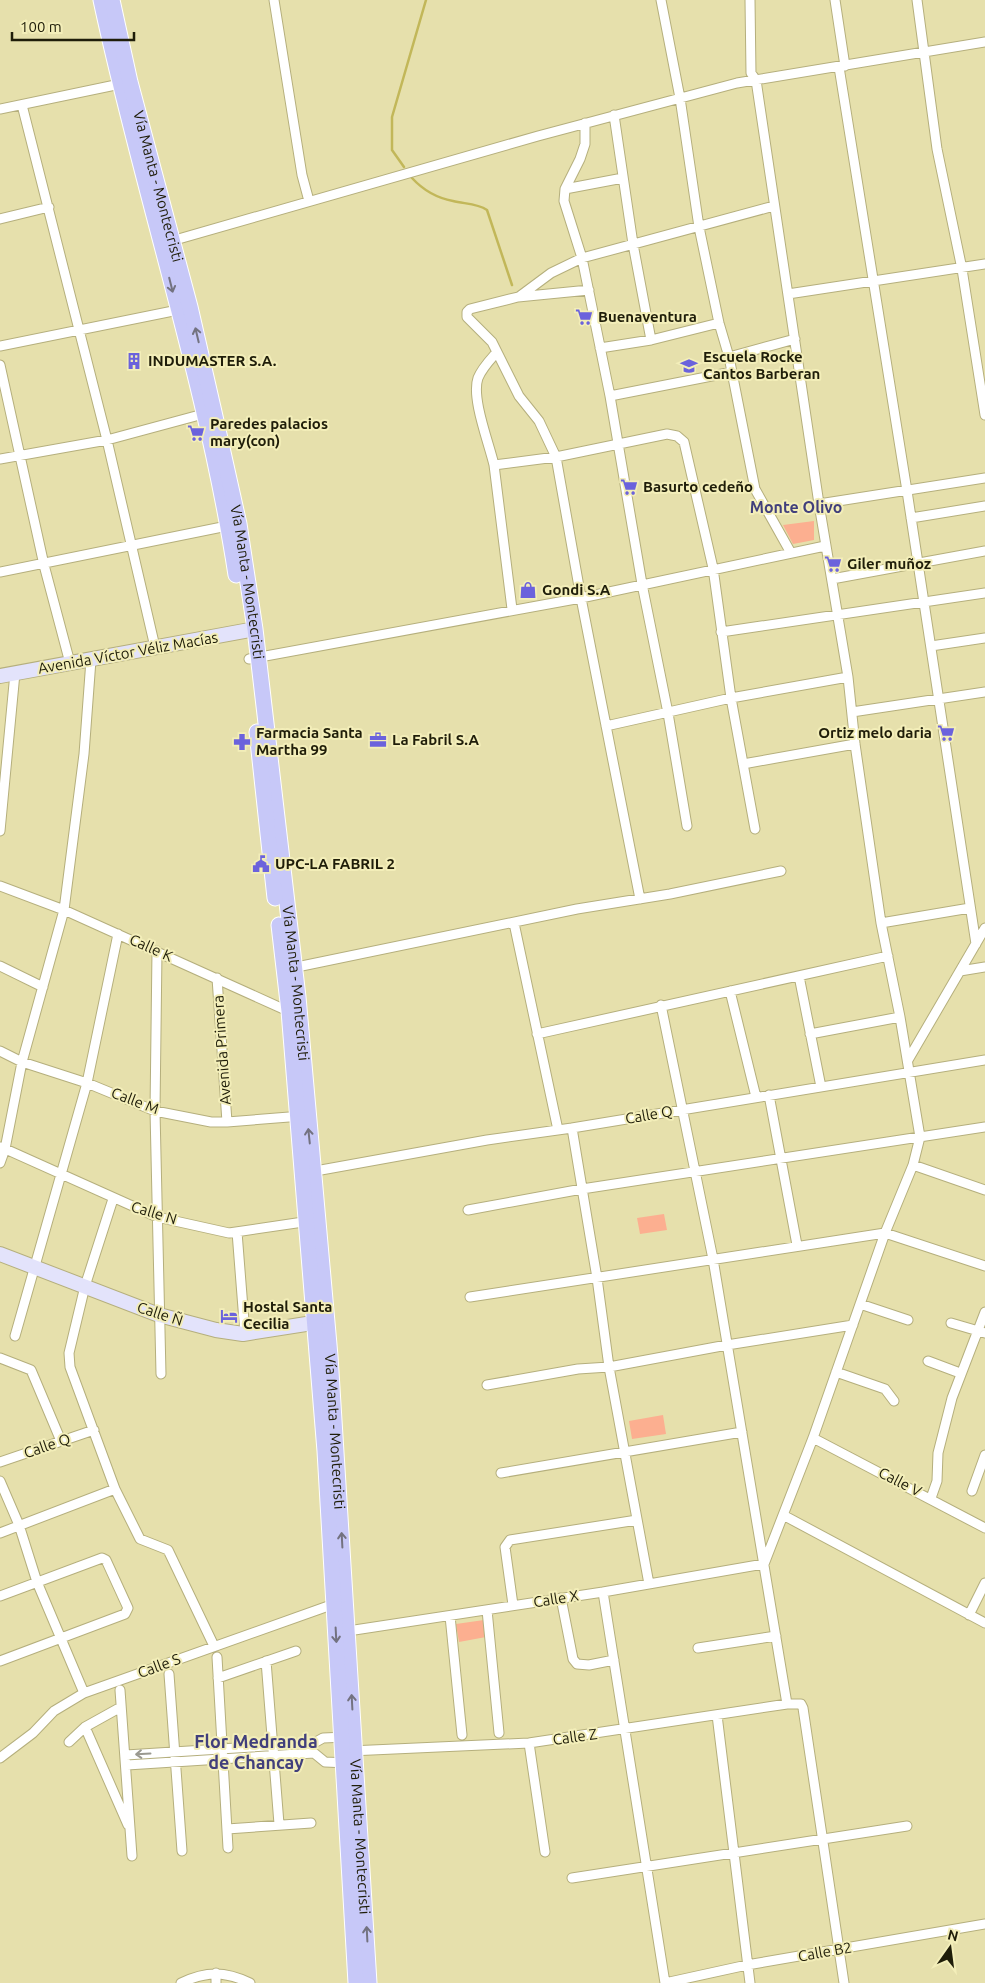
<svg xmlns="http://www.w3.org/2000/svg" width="985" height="1983" font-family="Ubuntu,sans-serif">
	<rect width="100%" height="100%" fill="#e6e0ac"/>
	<path fill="#fcaf90" d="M814,521V540L793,544L783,525Z
		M664,1214L667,1230L640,1234L637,1218Z
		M663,1415L666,1434L632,1439L629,1421Z
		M484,1620L486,1637L459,1642L456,1624Z"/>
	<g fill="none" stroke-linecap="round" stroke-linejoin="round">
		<path stroke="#c2b759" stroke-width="2.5" d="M404,167L392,150V117L426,0
			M412,178C423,190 437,198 453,201C464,204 477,203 487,210L512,285"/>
		<g stroke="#b5af7d" stroke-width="11">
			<path id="street" d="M274,0L302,175L309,201
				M661,0L680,98L699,227L719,323L729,357L755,489L791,553
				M835,0L845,66
				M917,0L937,149L962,269L985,415
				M839,67L907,491L976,944
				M22,105L107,440L155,647
				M0,109L125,83
				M614,115L633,244L651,340
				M585,123V144L580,159L565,189L564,201L582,258L610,396L642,584L668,713L687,826
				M565,189L623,178
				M0,219L49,207
				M168,242L538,136L737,83L985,42
				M589,290L518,297L470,309L467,312V317L492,342L519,396L539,421L556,457L581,598L640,899
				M788,294L985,264
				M520,296L551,273L582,258L774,206
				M0,346L183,309
				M600,348L651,340L719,323
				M497,352C490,360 482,368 478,378C471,398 489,443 494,465L556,457L667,434L677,436L684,442L713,568L731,698L755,829
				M729,357L795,339
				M0,365L44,565L70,663
				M610,396L732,372
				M0,459L107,440L207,413
				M494,465L512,609
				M819,504L985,478
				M911,518L985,506
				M0,572L232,525
				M832,579L985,551
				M721,632L985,593
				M931,646L985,638
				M249,659L581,598L825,546
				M852,712L985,692
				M606,726L731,698L848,677
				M743,764L855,744
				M0,831L15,673
				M0,886L64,910L290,1012
				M514,923L558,1130
				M881,923L970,908
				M157,951L155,1111L161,1374
				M0,966L43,987
				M292,968L577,909L670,894L781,871
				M960,971L985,967
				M799,976L821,1087
				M217,978L227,1122
				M730,991L756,1097
				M661,1005L713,1259L787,1704
				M537,1034L888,956
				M810,1034L900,1017
				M0,1051L22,1062L87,1083L155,1111L211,1122H227L302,1116
				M908,1060L985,928
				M769,1095L797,1245
				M572,1128L597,1278L609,1367L649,1584
				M1,1147L157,1217L229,1233L310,1221
				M0,1163L5,1149L22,1062L64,910L84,754L91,660
				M913,1165L985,1190
				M310,1172L487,1140L572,1128L985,1060
				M113,1199L85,1286L69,1353L70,1367L115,1489L140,1539L168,1550L214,1646
				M468,1210L582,1189L985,1127
				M237,1232L245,1334
				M470,1297L885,1233L985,1266
				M860,1304L908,1320
				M951,1323L985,1333
				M15,1336L87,1083L118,934
				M0,1358L31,1370L61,1441
				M928,1361L960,1373
				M836,1372L885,1389L894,1401
				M487,1385L578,1369L609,1367L727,1345L853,1325
				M813,1438L985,1528
				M0,1462L94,1430
				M501,1473L742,1432
				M0,1481L19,1525L37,1582L84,1693
				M972,1491L985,1455
				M931,1498L937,1481L938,1453L952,1398L985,1312
				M783,1515L985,1623
				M0,1533L115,1489
				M603,1592L665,1983
				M0,1596L102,1558L106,1560L128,1608L125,1614L0,1661
				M561,1598L573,1659L577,1664L589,1665L614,1660
				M513,1605L505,1547L510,1540L637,1520
				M487,1610L499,1733
				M969,1615L985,1583
				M450,1616L462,1735
				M348,1631L603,1592L764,1564L813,1438L885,1233L913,1165L920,1137L900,1017L881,923L855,744L848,677L819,504L756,80L751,73L750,0
				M698,1648L776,1636
				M217,1657L228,1848
				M266,1661L279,1824
				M169,1674L182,1851
				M218,1678L296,1651
				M120,1690L132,1856
				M717,1715L750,1983
				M85,1727L128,1825
				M69,1742L85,1727L121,1707
				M529,1743L545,1852
				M350,1751L529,1743L787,1704H801L803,1708L844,1983
				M126,1755L314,1743L323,1738L346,1737
				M0,1758L33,1733L54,1711L84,1693L334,1604
				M127,1765L314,1753L325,1762L348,1763
				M227,1829L311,1823
				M572,1878L907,1826
				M216,1973V1983
				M181,1983C206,1971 225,1971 250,1983
				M665,1983L747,1965L985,1924"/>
		</g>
		<g stroke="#b5af7d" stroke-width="16">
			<path id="secondary" d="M0,676L255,629
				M0,1254L159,1315L216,1330L243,1334L325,1321"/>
		</g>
		<g stroke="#fff" stroke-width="17">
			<g id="primary">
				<path d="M101,0C142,192 206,380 236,575"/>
				<path id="s1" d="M112,0L130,82L190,307L214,412L239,524L255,629L298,997L330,1356L369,1983"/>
				<path d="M257,732L275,898"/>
				<path d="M279,925L289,1011L325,1451L356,1983"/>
			</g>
		</g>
		<use href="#street" stroke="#fff" stroke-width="9"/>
		<use href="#secondary" stroke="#e3e3fb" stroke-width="14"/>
		<use href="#primary" stroke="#c7c8f8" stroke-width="15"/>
	</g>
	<defs><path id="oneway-shaft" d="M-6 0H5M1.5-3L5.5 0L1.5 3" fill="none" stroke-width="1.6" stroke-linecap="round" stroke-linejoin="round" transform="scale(1.25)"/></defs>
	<g stroke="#737280">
		<use href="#oneway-shaft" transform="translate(171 285) rotate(76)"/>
		<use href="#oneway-shaft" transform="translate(197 335) rotate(-103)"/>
		<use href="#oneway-shaft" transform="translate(309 1136) rotate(-96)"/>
		<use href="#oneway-shaft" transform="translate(342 1540) rotate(-93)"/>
		<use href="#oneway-shaft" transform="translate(336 1635) rotate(87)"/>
		<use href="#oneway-shaft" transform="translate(352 1702) rotate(-93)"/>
		<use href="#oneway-shaft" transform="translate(367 1934) rotate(-93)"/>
	</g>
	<use stroke="#9a9990" href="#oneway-shaft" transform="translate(143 1754) rotate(177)"/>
	<defs>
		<g id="supermarket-bare" transform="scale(1.35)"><path d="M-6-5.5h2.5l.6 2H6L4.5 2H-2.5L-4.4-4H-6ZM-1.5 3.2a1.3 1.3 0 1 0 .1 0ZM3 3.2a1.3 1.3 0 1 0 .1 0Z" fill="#6b62dc" stroke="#f3eeb9" stroke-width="2.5" paint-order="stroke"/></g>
		<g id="building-bare" transform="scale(1.35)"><path d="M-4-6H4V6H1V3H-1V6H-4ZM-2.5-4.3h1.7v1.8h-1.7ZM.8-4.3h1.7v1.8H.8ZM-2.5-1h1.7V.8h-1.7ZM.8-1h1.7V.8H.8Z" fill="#6b62dc" stroke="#f3eeb9" stroke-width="2.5" paint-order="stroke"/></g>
		<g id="school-bare" transform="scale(1.35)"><path d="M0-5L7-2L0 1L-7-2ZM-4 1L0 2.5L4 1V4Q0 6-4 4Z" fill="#6b62dc" stroke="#f3eeb9" stroke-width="2.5" paint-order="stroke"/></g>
		<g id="shop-bare" transform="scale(1.35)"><path d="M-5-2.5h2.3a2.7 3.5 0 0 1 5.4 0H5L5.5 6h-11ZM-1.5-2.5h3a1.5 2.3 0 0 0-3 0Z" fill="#6b62dc" stroke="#f3eeb9" stroke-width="2.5" paint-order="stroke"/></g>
		<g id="office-bare" transform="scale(1.35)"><path d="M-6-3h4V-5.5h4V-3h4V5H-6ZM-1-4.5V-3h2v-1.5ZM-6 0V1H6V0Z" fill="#6b62dc" stroke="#f3eeb9" stroke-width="2.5" paint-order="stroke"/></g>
		<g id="pharmacy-bare" transform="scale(1.35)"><path d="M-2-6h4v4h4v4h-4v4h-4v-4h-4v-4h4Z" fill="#6b62dc" stroke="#f3eeb9" stroke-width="2.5" paint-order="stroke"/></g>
		<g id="civic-bare" transform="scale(1.35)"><path d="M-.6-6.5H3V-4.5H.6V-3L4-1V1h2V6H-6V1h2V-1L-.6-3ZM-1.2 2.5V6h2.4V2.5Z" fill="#6b62dc" stroke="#f3eeb9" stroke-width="2.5" paint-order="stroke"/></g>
		<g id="hotel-bare" transform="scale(1.35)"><path d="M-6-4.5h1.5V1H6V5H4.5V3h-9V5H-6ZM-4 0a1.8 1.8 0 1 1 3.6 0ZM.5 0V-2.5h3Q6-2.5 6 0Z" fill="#6b62dc" stroke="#f3eeb9" stroke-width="2.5" paint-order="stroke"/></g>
	</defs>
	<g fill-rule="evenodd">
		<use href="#supermarket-bare" x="584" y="317"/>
		<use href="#building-bare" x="134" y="361"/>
		<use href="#school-bare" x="689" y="366"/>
		<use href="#supermarket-bare" x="196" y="433"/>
		<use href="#supermarket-bare" x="629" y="487"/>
		<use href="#supermarket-bare" x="833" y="564"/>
		<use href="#shop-bare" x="528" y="590"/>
		<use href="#supermarket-bare" x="946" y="733"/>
		<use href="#office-bare" x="378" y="740"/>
		<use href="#pharmacy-bare" x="242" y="742"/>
		<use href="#civic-bare" x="261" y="864"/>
		<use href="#hotel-bare" x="229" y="1316"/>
	</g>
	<g text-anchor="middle" stroke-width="4" stroke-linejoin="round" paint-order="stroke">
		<g font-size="15" fill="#1f1d09" stroke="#f3eeb9">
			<text dy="5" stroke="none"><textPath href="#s1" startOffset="192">Vía Manta - Montecristi</textPath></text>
			<text dy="5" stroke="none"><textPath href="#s1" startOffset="598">Vía Manta - Montecristi</textPath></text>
			<text transform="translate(128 653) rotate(-10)" y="5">Avenida Víctor Véliz Macías</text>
			<text transform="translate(151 948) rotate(24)" y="5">Calle K</text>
			<text dy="5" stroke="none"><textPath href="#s1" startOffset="1002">Vía Manta - Montecristi</textPath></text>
			<text transform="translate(222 1050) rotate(-94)" y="5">Avenida Primera</text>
			<text transform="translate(135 1101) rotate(21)" y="5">Calle M</text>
			<text transform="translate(649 1115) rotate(-10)" y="5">Calle Q</text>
			<text transform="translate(154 1213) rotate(17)" y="5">Calle N</text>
			<text transform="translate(160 1314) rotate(18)" y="5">Calle Ñ</text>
			<text dy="5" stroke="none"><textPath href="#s1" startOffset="1452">Vía Manta - Montecristi</textPath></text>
			<text transform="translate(47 1446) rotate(-19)" y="5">Calle Q</text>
			<text transform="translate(900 1482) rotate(27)" y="5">Calle V</text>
			<text transform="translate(556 1599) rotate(-9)" y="5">Calle X</text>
			<text transform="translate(159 1666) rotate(-20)" y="5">Calle S</text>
			<text transform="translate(575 1737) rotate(-8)" y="5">Calle Z</text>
			<text dy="5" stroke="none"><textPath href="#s1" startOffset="1858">Vía Manta - Montecristi</textPath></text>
			<text transform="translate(825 1952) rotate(-10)" y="5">Calle B2</text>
		</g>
		<g font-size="15" font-weight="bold" fill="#1f1d09" stroke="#f3eeb9" text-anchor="start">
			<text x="598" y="322">Buenaventura</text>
			<text x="703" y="362">Escuela Rocke<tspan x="703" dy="17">Cantos Barberan</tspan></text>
			<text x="148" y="366">INDUMASTER S.A.</text>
			<text x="210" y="429">Paredes palacios<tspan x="210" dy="17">mary(con)</tspan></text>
			<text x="643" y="492">Basurto cedeño</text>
			<text x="847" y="569">Giler muñoz</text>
			<text x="542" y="595">Gondi S.A</text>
			<text x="256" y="738">Farmacia Santa<tspan x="256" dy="17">Martha 99</tspan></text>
			<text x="932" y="738" text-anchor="end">Ortiz melo daria</text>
			<text x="392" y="745">La Fabril S.A</text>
			<text x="275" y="869">UPC-LA FABRIL 2</text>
			<text x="243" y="1312">Hostal Santa<tspan x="243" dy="17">Cecilia</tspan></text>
		</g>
		<g font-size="16" font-weight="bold" fill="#413f7c" stroke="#f3eeb9">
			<text x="796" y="513">Monte Olivo</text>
		</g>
		<g font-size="18" font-weight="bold" fill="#413f7c" stroke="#f3eeb9">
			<text x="256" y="1748">Flor Medranda<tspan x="256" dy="21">de Chancay</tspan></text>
		</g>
	</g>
	<g transform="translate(950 1948) rotate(14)" stroke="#f3eeb9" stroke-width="4" paint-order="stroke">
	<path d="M0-4L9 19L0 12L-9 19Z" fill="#1f1d09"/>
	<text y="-8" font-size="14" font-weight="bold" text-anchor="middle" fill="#1f1d09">N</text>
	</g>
	<path d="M12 32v8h122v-8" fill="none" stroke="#1f1d09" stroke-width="2.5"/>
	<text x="20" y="32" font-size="15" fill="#1f1d09" stroke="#f3eeb9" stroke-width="4" paint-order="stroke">100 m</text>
</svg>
